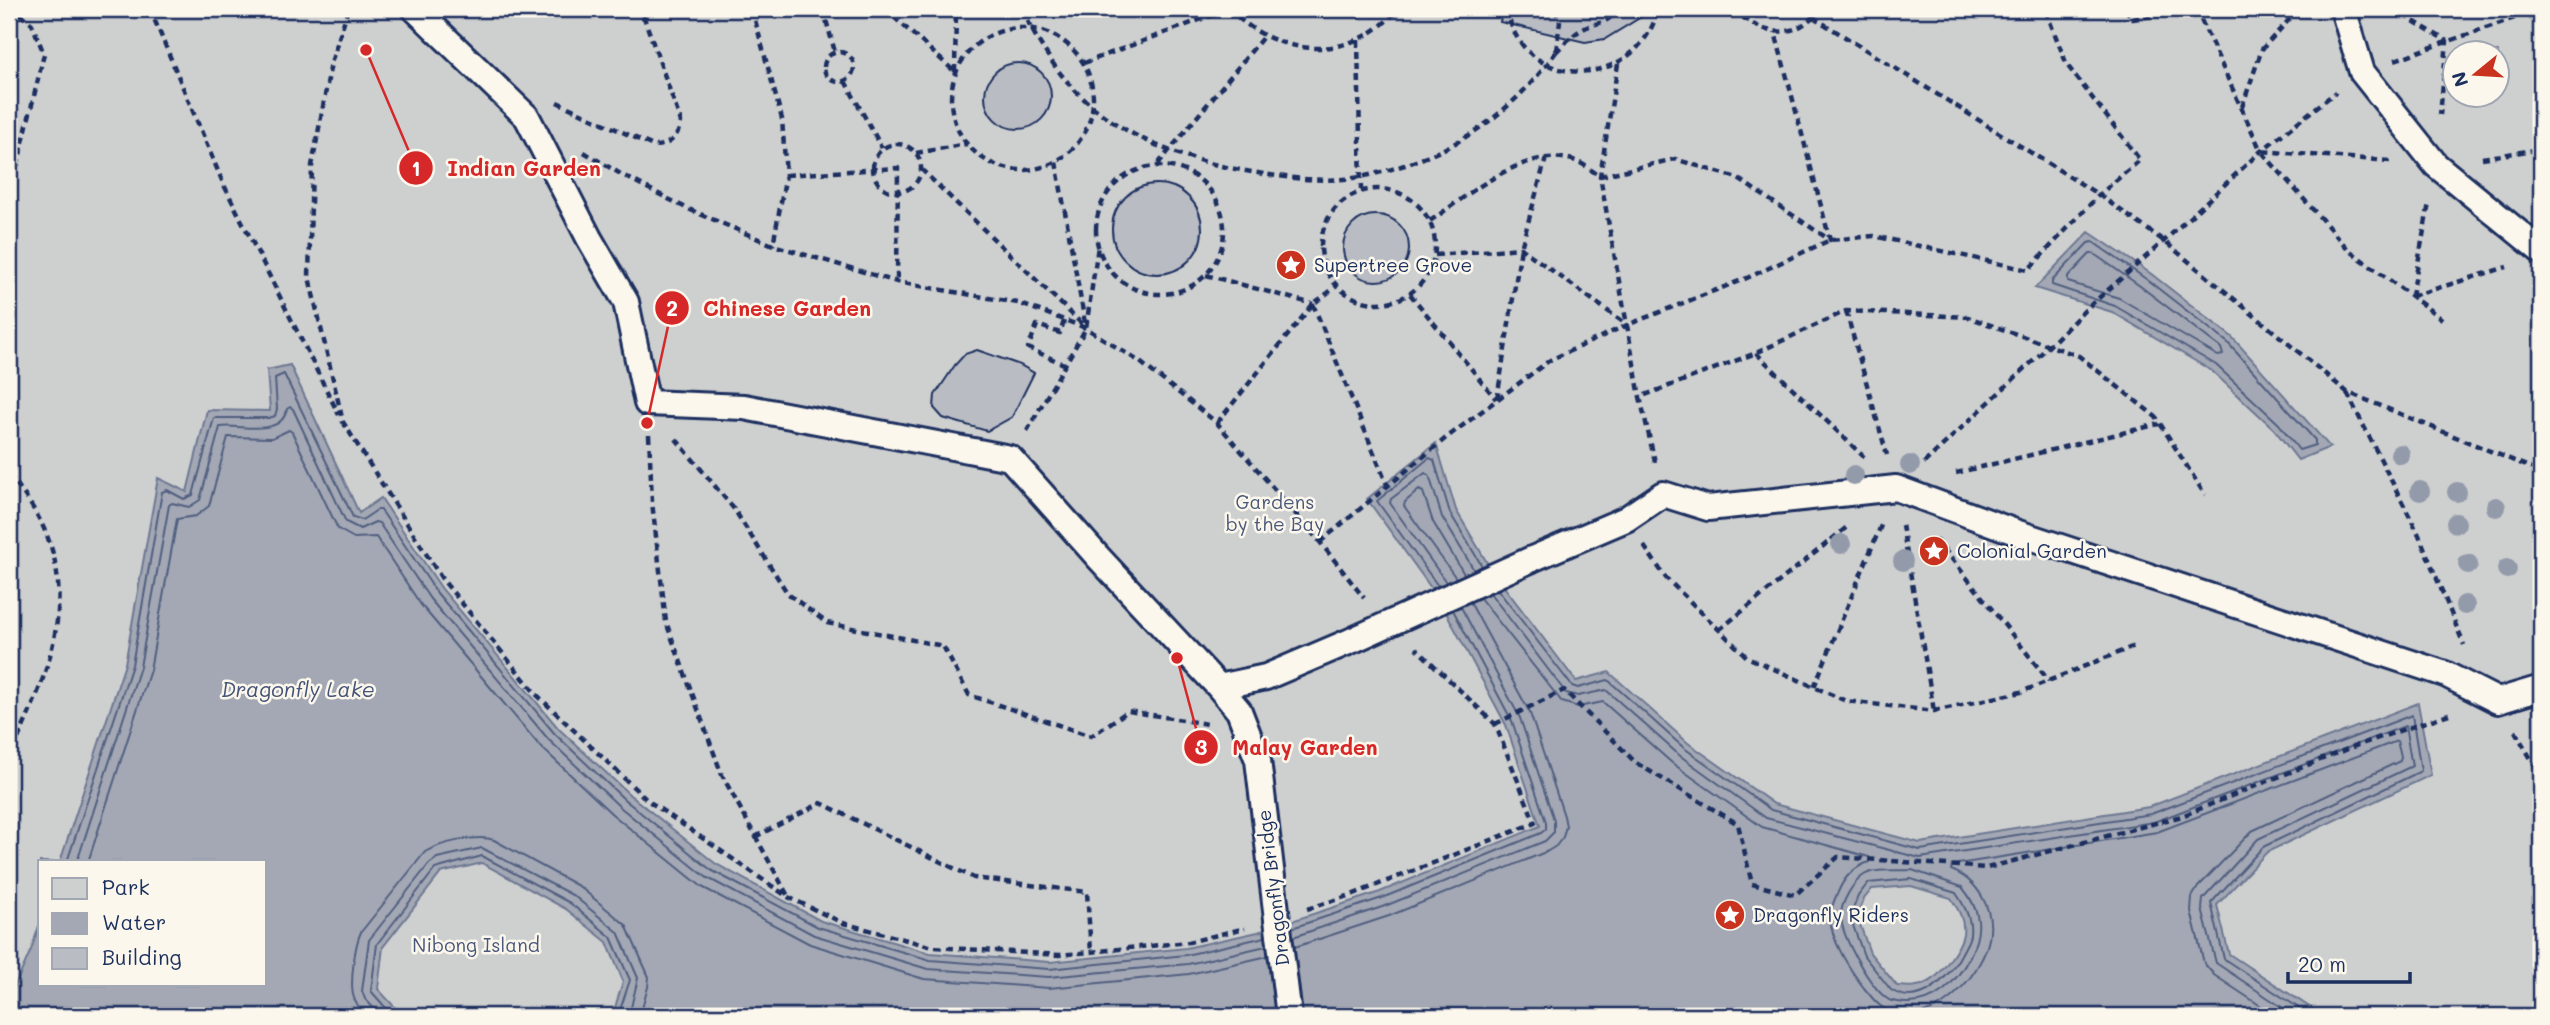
<svg xmlns="http://www.w3.org/2000/svg" width="2550" height="1025" font-family="Mali,sans-serif">
	<rect width="100%" height="100%" fill="#eeebe4"/>
	<filter id="ink" filterUnits="userSpaceOnUse"><feTurbulence type="fractalNoise" baseFrequency=".0143" numOctaves="2"/><feDisplacementMap in="SourceGraphic" scale="14" xChannelSelector="R" yChannelSelector="G"/><feConvolveMatrix kernelMatrix="1 2 1 2 8 2 1 2 1" color-interpolation-filters="sRGB"/></filter>
	<g filter="url(#ink)">
		<path fill="#cecfcf" stroke="#747f96" stroke-width="2" fill-rule="evenodd" d="M9,9H2541V1016H9ZM2456,52H2498V94H2456ZM40,862H264V985H40Z"/>
		<path fill="#a3a8b4" stroke="#6d7892" stroke-width="2" fill-rule="evenodd" d="M2089,232L2150,273L2232,337L2330,447L2298,460L2274,429L2212,371L2112,312L2035,288Z
			M290,365L359,513L381,498L442,589L559,729L630,795L716,864L821,921L930,953L1050,962L1186,948L1258,932L1380,892L1540,826L1506,725L1439,599L1367,499L1436,443L1456,510L1492,571L1576,681L1609,672L1688,743L1774,804L1920,843L2149,807L2418,703L2431,775L2267,852L2217,905L2229,954L2323,1016H603L614,1011L623,981L607,942L566,909L482,863L441,873L383,947L378,989L403,1016H9V999L31,950L40,923V985H264V862H60L125,664L158,478L187,492L207,410L270,411L267,370ZM1911,886L1951,898C1958,909 1965,920 1963,934C1961,947 1940,976 1929,982C1918,988 1909,987 1897,986L1870,953L1857,916L1864,899L1872,889Z"/>
		<g fill="none" stroke-linecap="round" stroke-linejoin="round">
			<path stroke="#515f80" stroke-width="2" d="M2093,242L2146,279L2227,342L2315,440V445L2299,450L2279,424L2216,365L2115,306L2052,285V281L2088,243Z
				M2090,254H2094L2140,286L2221,348L2223,355L2218,356L2119,298L2068,282V277Z
				M1456,578L1404,506L1405,502L1419,490L1423,492L1433,522L1464,574
				M1446,582L1390,503L1391,499L1425,473L1429,475L1442,517L1474,570
				M1438,586L1377,501L1429,458L1434,460L1450,513L1482,566
				M1498,590L1572,686L1578,688L1608,680L1684,748L1771,810L1920,850L2151,814L2412,715L2421,771L2263,847L2211,903L2224,959L2311,1016
				M1490,593L1566,693L1578,696L1606,690L1679,755L1766,818L1920,858L2154,822L2405,726L2412,766L2258,839L2203,899L2202,909L2216,963L2295,1016
				M1480,598L1562,702L1578,707L1603,702L1672,763L1762,827L1869,857V862C1855,867 1845,876 1839,890C1835,898 1831,907 1830,916C1830,939 1850,970 1864,988C1871,996 1877,1006 1887,1010C1894,1014 1905,1014 1913,1014C1946,1014 1983,970 1989,939C1995,910 1978,880 1951,870L1952,865L2157,832L2397,741L2401,757L2400,761L2252,831L2198,887L2192,897L2191,911L2204,963L2214,975L2276,1016
				M67,862L132,665L162,492L167,490L184,499L193,495L214,418H269L275,416L277,409L275,378L284,374L353,517L362,520L377,510H381L437,593L555,734L625,800L711,870L818,927L930,960L1049,969L1186,955L1265,937
				M77,862L140,667L169,505L172,503L189,507L200,500L220,427C242,424 281,438 287,409L290,407L293,409L346,522L360,529L375,522L379,523L430,599L549,740L620,807L706,877L814,935L928,969L1049,977L1188,964L1266,946
				M88,862L150,670L177,519L196,516L209,506L228,437L272,438L289,430L292,432L338,529L354,538L376,537L421,605L539,745L612,814L702,887L810,944L924,979L1049,988L1189,974L1268,956
				M1912,870L1962,887C1981,910 1983,930 1970,956C1957,982 1935,1005 1905,1003C1899,1002 1894,1002 1889,1000C1871,989 1842,938 1841,917C1840,904 1853,882 1864,875C1875,868 1898,871 1912,870Z
				M1911,879L1956,893C1964,905 1972,919 1970,934C1970,939 1966,945 1964,949C1952,974 1922,1010 1891,990L1864,956L1850,917L1858,896L1868,883Z
				M1292,928L1382,898L1541,833L1546,829V822L1512,721L1453,610
				M1293,937L1385,906L1545,841L1554,832V820L1520,718L1461,607
				M1295,947L1389,916L1548,851L1556,846L1563,837L1566,826L1564,816L1530,713L1470,602
				M367,1016C362,1011 356,1006 354,998C349,985 355,944 361,932L425,852C440,843 478,834 494,840L580,887L626,925L649,977L648,987L640,1016
				M381,1016L365,999L362,991L369,940L429,864L437,858L482,848L574,896L618,932L638,978L629,1016
				M393,1016L371,991L377,944L435,869L482,856L570,903L611,937L630,980L618,1016"/>
		</g>
		<path fill="#b9bcc3" stroke="#1b2f5e" stroke-width="2" d="M1502,9H1654L1605,39L1585,42L1500,22Z
			M985 96a33 33 0 1 1 66 0a33 33 0 1 1-66 0Z
			M1112 229a45 45 0 1 1 90 0a45 45 0 1 1-90 0Z
			M1343 248a33 33 0 1 1 66 0a33 33 0 1 1-66 0Z
			M977,350L1020,365L1034,373L1012,417L987,431L943,418L934,408L935,395L955,365L965,354Z"/>
		<g fill="none" stroke-linecap="round" stroke-linejoin="round">
			<g stroke="#1b2f5e" stroke-width="30">
				<path id="pedestrian" d="M415,9L527,117L589,238L626,302L647,403L744,407L1010,458L1098,557L1219,687L1266,677L1353,640
					M2343,9L2362,72L2436,165L2541,251
					M1532,559L1626,519L1663,494L1708,508L1896,488L2018,533L2445,674L2498,701L2541,688
					M1219,687L1239,711L1258,760L1277,919"/>
			</g>
			<path stroke="#1b2f5e" stroke-width="4.5" stroke-dasharray="7 5" stroke-linecap="butt" d="M150,9L223,183L339,415
				M348,9L331,63L312,166L309,277L343,422L442,579L537,695L647,800L788,897L843,923L933,947L1060,955L1189,942L1245,928
				M752,9L782,119L786,175L773,245
				M823,9L835,52
				M885,9L955,72
				M1229,9C1277,58 1351,64 1398,9
				M1507,9C1521,94 1639,91 1658,9
				M1555,9L1560,22L1556,51
				M1734,9C1759,36 1796,42 1819,9
				M2125,9L2133,19L2197,9
				M2196,9L2261,151
				M2393,9L2447,41L2440,115
				M2526,14L2541,27
				M1813,17L2099,195L2164,241L2347,392L2541,472
				M951 99a71 71 0 1 1 142 0a71 71 0 1 1-142 0Z
				M1358,40L1361,190
				M824 67a15 15 0 1 1 30 0a15 15 0 1 1-30 0Z
				M1556,52C1564,44 1573,34 1583,29C1599,20 1605,27 1618,9
				M2395,60L2526,14
				M1084,63L1229,9
				M1618,64L1600,176L1640,397
				M955,72L956,9
				M845,81L882,148
				M557,102L653,146C669,146 678,138 681,122L641,9
				M2242,107L2262,49L2299,9
				M873 168a24 24 0 1 1 48 0a24 24 0 1 1-48 0Z
				M584,152L624,176L686,208L773,245L897,282L1018,303L1086,328L1140,362L1217,423L1320,542L1364,598
				M916,153L967,144
				M2482,158L2541,149
				M2390,161L2261,151L2349,250L2442,319
				M1056,162L1085,323
				M1158,164L1263,37
				M1096 230a64 64 0 1 1 128 0a64 64 0 1 1-128 0Z
				M921,169L1083,325
				M786,175L898,168L897,282
				M1321 246a57 57 0 1 1 114 0a57 57 0 1 1-114 0Z
				M9,201L44,54L32,24L14,9
				M1430,221C1469,195 1526,144 1576,161C1584,164 1592,171 1600,176L1675,159L1737,178L1830,240L1775,32
				M1435,255L1521,248L1627,325
				M1206,275L1313,304
				M1410,294L1496,399
				M2412,296L2429,203
				M2412,296L2507,267
				M1313,304L1388,487
				M1846,311L1887,455
				M1064,321L1060,333L1037,325L1028,348L1066,365
				M1756,353L1864,457
				M2347,393L2419,535L2464,645
				M1497,399L1521,248L1546,158
				M1217,423L1313,304L1337,286
				M1027,431L1086,328L1098,246
				M649,435L652,502L666,622L722,775L788,896
				M676,439L734,509L788,594L827,623L943,646L969,695L1091,736L1128,711L1207,724
				M1655,462L1640,397L1756,353L1846,311L1968,317L2079,356L2156,417L2205,495
				M1924,463L2049,346L2085,310L2164,241L2261,151L2336,92
				M1956,473L2159,424
				M9,475C18,484 24,495 31,505C86,590 48,675 9,758
				M1902,525L1934,711
				M1936,539L2049,681
				M1320,542L1446,438L1550,360L1627,325L1747,278L1830,240L1874,236L2028,270L2099,195L2140,160L2067,65L2045,9
				M1644,546L1666,578L1747,657L1846,701L1934,711L2021,692L2137,645
				M1719,630L1847,527
				M1814,687L1882,523
				M1495,724L1564,690L1636,763L1738,824L1752,884L1795,895L1838,857L1987,868L2182,816L2352,747L2449,714
				M2515,731L2541,776
				M755,837L821,803L974,878L1087,892L1091,952
				M1307,909L1354,894L1535,823L1495,724L1416,648"/>
			<use href="#pedestrian" stroke="#fbf7ec" stroke-width="24"/>
			<g stroke="#1b2f5e" stroke-width="30" stroke-linecap="butt">
				<path id="pedestrian-bridge" d="M1353,640L1532,559
					M1277,919L1289,1016"/>
			</g>
			<path stroke="#1b2f5e" stroke-width="4.5" stroke-dasharray="7 5" stroke-linecap="butt" d="M1023,9C1029,26 1038,41 1048,56C1097,132 1178,161 1264,174C1296,179 1332,183 1365,176C1446,158 1507,120 1556,52"/>
			<use href="#pedestrian-bridge" stroke="#fbf7ec" stroke-width="24"/>
		</g>
		<g fill="#939aaa">
			<circle cx="2400" cy="454" r="10"/>
			<circle cx="1910" cy="465" r="10"/>
			<circle cx="1854" cy="475" r="10"/>
			<circle cx="2420" cy="491" r="10"/>
			<circle cx="2457" cy="492" r="10"/>
			<circle cx="2496" cy="507" r="10"/>
			<circle cx="2456" cy="523" r="10"/>
			<circle cx="1841" cy="544" r="10"/>
			<circle cx="1903" cy="561" r="10"/>
			<circle cx="2468" cy="564" r="10"/>
			<circle cx="2507" cy="569" r="10"/>
			<circle cx="2465" cy="605" r="10"/>
		</g>
	</g>
	<defs>
		<g id="sight-disc" transform="scale(1.575)"><circle r="9.5" fill="#c8321e" stroke="#fbf7ec"/><path d="M0-6L1.8-2.2L6-1.7L2.9 1.2L3.7 5.4L0 3.3L-3.7 5.4L-2.9 1.2L-6-1.7L-1.8-2.2Z" fill="#fff"/></g>
	</defs>
	<g fill-rule="evenodd">
		<use href="#sight-disc" x="1291" y="265"/>
		<use href="#sight-disc" x="1934" y="551"/>
		<use href="#sight-disc" x="1730" y="915"/>
	</g>
	<g text-anchor="middle" stroke-width="5" stroke-linejoin="round" paint-order="stroke">
		<g font-size="19" fill="#1b2f5e" stroke="#fbf7ec" text-anchor="start">
			<text x="1314" y="272">Supertree Grove</text>
			<text x="1957" y="558">Colonial Garden</text>
			<text x="1753" y="922">Dragonfly Riders</text>
		</g>
		<g font-size="19" fill="#48577a" stroke="#fbf7ec">
			<text x="1275" y="509">Gardens<tspan x="1275" dy="22">by the Bay</tspan></text>
			<text x="476" y="952">Nibong Island</text>
		</g>
		<g font-size="19" fill="#1b2f5e" stroke="#fbf7ec">
			<text transform="translate(1273 888) rotate(-97)" y="7">Dragonfly Bridge</text>
		</g>
		<g font-size="21" font-style="italic" fill="#445378" stroke="#fbf7ec">
			<text x="298" y="697">Dragonfly Lake</text>
		</g>
	</g>
	<path fill="none" stroke="#d62828" stroke-width="2.5" d="M366 50L416 168M647 423L672 308M1177 658L1201 747"/>
	<g fill="#d62828" stroke="#fbf7ec" stroke-width="2.5">
		<circle cx="366" cy="50" r="7"/>
		<circle cx="647" cy="423" r="7"/>
		<circle cx="1177" cy="658" r="7"/>
		<circle cx="416" cy="168" r="18"/>
		<circle cx="672" cy="308" r="18"/>
		<circle cx="1201" cy="747" r="18"/>
	</g>
	<g font-size="21" text-anchor="middle" font-weight="bold" fill="#fff">
		<text x="416" y="176">1</text>
		<text x="672" y="316">2</text>
		<text x="1201" y="755">3</text>
	</g>
	<g font-size="21" text-anchor="middle" font-weight="bold" fill="#d62828" stroke="#fbf7ec" stroke-width="5" stroke-linejoin="round" paint-order="stroke">
		<text x="524" y="176">Indian Garden</text>
		<text x="787" y="316">Chinese Garden</text>
		<text x="1305" y="755">Malay Garden</text>
	</g>
	<rect width="2550" height="1025" fill="none" stroke="#fbf7ec" stroke-width="35"/>
	<rect x="18" y="18" width="2515" height="990" fill="none" stroke="#1b2f5e" stroke-width="2.5" filter="url(#ink)"/>
	<rect x="38" y="860" width="228" height="126" fill="#fbf7ec" stroke="#a1a7b3" stroke-width="2"/>
	<rect x="52" y="878" width="35" height="21" fill="#cecfcf" stroke="#a1a7b3" stroke-width="2"/>
	<text x="102" y="895" font-size="21" fill="#1b2f5e">Park</text>
	<rect x="52" y="913" width="35" height="21" fill="#a3a8b4" stroke="#a1a7b3" stroke-width="2"/>
	<text x="102" y="930" font-size="21" fill="#1b2f5e">Water</text>
	<rect x="52" y="948" width="35" height="21" fill="#b9bcc3" stroke="#a1a7b3" stroke-width="2"/>
	<text x="102" y="965" font-size="21" fill="#1b2f5e">Building</text>
	<g transform="translate(2476 74) rotate(252)"><circle r="33" fill="#fbf7ec" stroke="#a1a7b3" stroke-width="2"/>
	<path d="M0-5L12 26L0 18L-12 26Z" fill="#c8321e"/>
	<text y="-10" font-size="19" font-weight="bold" text-anchor="middle" fill="#1b2f5e">N</text>
	</g>
	<path d="M2288 972v10h122v-10" fill="none" stroke="#1b2f5e" stroke-width="3.5"/>
	<text x="2298" y="972" font-size="21" fill="#1b2f5e" stroke="#fbf7ec" stroke-width="5" paint-order="stroke">20 m</text>
</svg>
